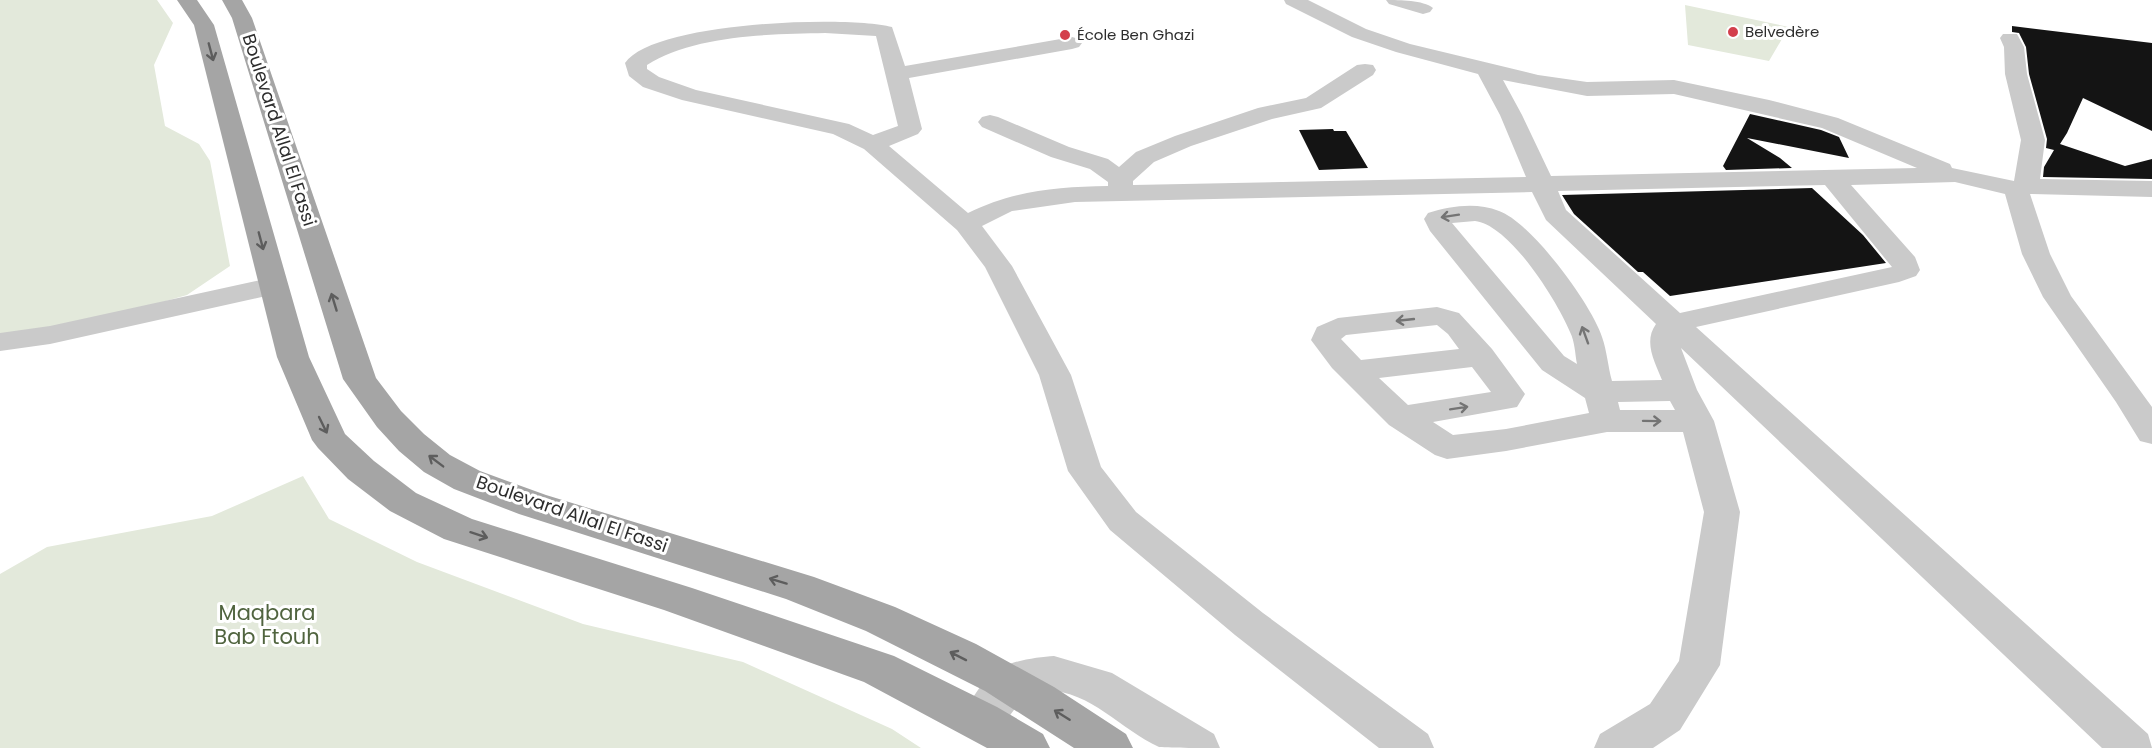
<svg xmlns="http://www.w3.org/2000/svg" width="2152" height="748" font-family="Poppins,sans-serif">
	<rect width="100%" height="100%" fill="#fff"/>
	<path fill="#e3e9db" d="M0,0H157L173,23L154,65L165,126L199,144L210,161L230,266L187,295L138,309L0,338Z
		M1685,5L1789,27L1769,61L1688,45Z
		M303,476L329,519L417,562L583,624L743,662L892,729L921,748H0V574L47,547L212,516Z"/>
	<path fill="#141414" d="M2012,26L2152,43V131L2083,98L2067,133L2060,144L2125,166L2152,159V179L2043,177L2044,167L2054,150L2046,148L2047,139L2029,74L2026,47L2019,33L2012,32Z
		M1750,114L1821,130L1839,137L1849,158L1747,138L1780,158L1792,168L1726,170L1723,166Z
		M1333,129L1334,131H1346L1368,168L1319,170L1299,130Z
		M1812,188L1863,235L1886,263L1670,296L1643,272H1638L1574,214L1562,195Z"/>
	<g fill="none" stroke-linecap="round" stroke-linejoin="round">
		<path fill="#cacaca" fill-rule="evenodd" d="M1284,0H1308L1366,29L1410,44L1538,75L1587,82L1674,80L1769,100L1838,118L1950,164L1952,168L2014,181L2021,140L2005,74L2004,47L2000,38L2003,34H2017L2024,47L2027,74L2045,140L2040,179L2152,181V197L2030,194L2050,254L2071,296L2152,407V444L2140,441L2116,402L2043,297L2022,254L2005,194L1955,182L1851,185L1915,257L1920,270L1916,276L1899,282L1696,327L2148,734L2152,748H2102L1681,348L1697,390L1714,421L1740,512L1720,665L1680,730L1653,748H1594L1600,734L1650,704L1679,661L1704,512L1683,432H1607L1506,451L1447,459L1435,455L1389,425L1332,368L1311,340L1317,327L1338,318L1437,307L1459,313L1492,349L1525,394L1517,407L1433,422L1453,435L1506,429L1589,413L1585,398L1542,370L1430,231L1424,219L1428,213C1451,206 1476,202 1499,211C1531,222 1592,305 1602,337C1607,351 1608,367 1612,381L1662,380C1655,362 1643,342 1656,324L1546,220L1532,192L1075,202L1012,211L982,226L1012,266L1071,375L1101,467L1136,512L1263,613L1428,734L1434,748H1379L1235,635L1110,530L1068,471L1039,375L985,267L957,230L864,149L833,134L682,100L643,87L629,76L625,63C653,22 845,15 892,27L905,66L1072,37L1079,39L1082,43L1079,47L1072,49L909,78L922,129L918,134L889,146L968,213C1015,190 1057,187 1108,186V182L1090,169L1051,157L982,127L978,122L982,117L990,115L998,117L1069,147L1108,159L1119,167L1136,152L1175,136L1258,108L1306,98L1357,65L1365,64L1373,65L1376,70L1373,75L1321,108L1272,119L1191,146L1154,162L1133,181V185L1526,177L1500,115L1478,74L1396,52L1352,37L1286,4ZM825,33L876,36L898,126L873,135L849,124L696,90L659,77L647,69V65C693,35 771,34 825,33ZM1503,80L1587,96L1674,94L1822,128L1917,168L1551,176L1522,115ZM1825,185L1892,267L1680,313L1566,210L1558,191ZM1475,221C1510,225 1557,301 1570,332C1575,342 1575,354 1577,364L1564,356L1452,223ZM1437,325L1448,334L1459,349L1361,360L1341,339L1346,335ZM1472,367L1491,392L1408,405L1379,378ZM1670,401L1675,410H1620L1618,402Z
			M1386,0C1400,0 1423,0 1433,8L1430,12L1423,14L1389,4Z
			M274,277L284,280L288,286L284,292L50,344L0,351V333L50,326Z
			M1054,656L1112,673L1214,734L1220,748C1206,748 1171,748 1159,747C1115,727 1078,676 1025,695L996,734L981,740L966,734L959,721C966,707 983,680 995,671C1008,661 1038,657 1054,656Z"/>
		<path fill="#a5a5a5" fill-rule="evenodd" d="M177,0H197L214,25L309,357L345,434L374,461L416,493L472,519L692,588L894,656L997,707L1043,734L1050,748H987L864,682L664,610L444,539L390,511L348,479L318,448L312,440L277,357L194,25Z
			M222,0H242L252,18L376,378L401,411L424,434L450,455L480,471L546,495L814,577L895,607L976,644L1054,687L1126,734L1133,748H1074L985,691L866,631L786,599L519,514L454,489L424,472L399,451L377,427L343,379L232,18Z"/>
	</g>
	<defs><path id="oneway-shaft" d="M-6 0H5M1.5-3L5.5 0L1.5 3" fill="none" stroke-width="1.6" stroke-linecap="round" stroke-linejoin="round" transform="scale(1.5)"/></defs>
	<g stroke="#5d5d5d">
		<use href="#oneway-shaft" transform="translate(211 52) rotate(75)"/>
		<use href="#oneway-shaft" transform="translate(261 241) rotate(75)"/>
		<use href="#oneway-shaft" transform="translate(334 302) rotate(-107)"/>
		<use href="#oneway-shaft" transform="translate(323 425) rotate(64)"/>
		<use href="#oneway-shaft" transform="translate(436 461) rotate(-143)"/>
		<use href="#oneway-shaft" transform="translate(479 535) rotate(18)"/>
		<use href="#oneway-shaft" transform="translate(778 581) rotate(-163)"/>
		<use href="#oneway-shaft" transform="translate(958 656) rotate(-153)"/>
		<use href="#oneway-shaft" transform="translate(1062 715) rotate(-148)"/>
	</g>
	<g stroke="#747474">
		<use href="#oneway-shaft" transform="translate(1450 216) rotate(171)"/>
		<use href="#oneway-shaft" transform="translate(1405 320) rotate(174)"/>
		<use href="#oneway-shaft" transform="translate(1585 335) rotate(-110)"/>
		<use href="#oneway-shaft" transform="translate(1459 408) rotate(-9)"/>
		<use href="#oneway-shaft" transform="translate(1652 421) rotate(1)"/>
	</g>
	<g fill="#d33f4c" stroke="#fff" stroke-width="2">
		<circle cx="1733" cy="32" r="6"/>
		<circle cx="1065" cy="35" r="6"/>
	</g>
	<g text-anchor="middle" stroke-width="6" stroke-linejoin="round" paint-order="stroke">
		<g font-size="15" fill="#2d2d2d" stroke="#fff" text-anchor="start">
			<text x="1745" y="37">Belvedère</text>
			<text x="1077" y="40">École Ben Ghazi</text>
		</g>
		<g font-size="18" fill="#2d2d2d" stroke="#fff">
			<text transform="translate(279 130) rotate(72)" y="6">Boulevard Allal El Fassi</text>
			<text transform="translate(572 514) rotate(19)" y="6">Boulevard Allal El Fassi</text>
		</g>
		<g font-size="21" fill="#50643f" stroke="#fff">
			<text x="267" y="620">Maqbara<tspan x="267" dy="24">Bab Ftouh</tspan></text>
		</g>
	</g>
</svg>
